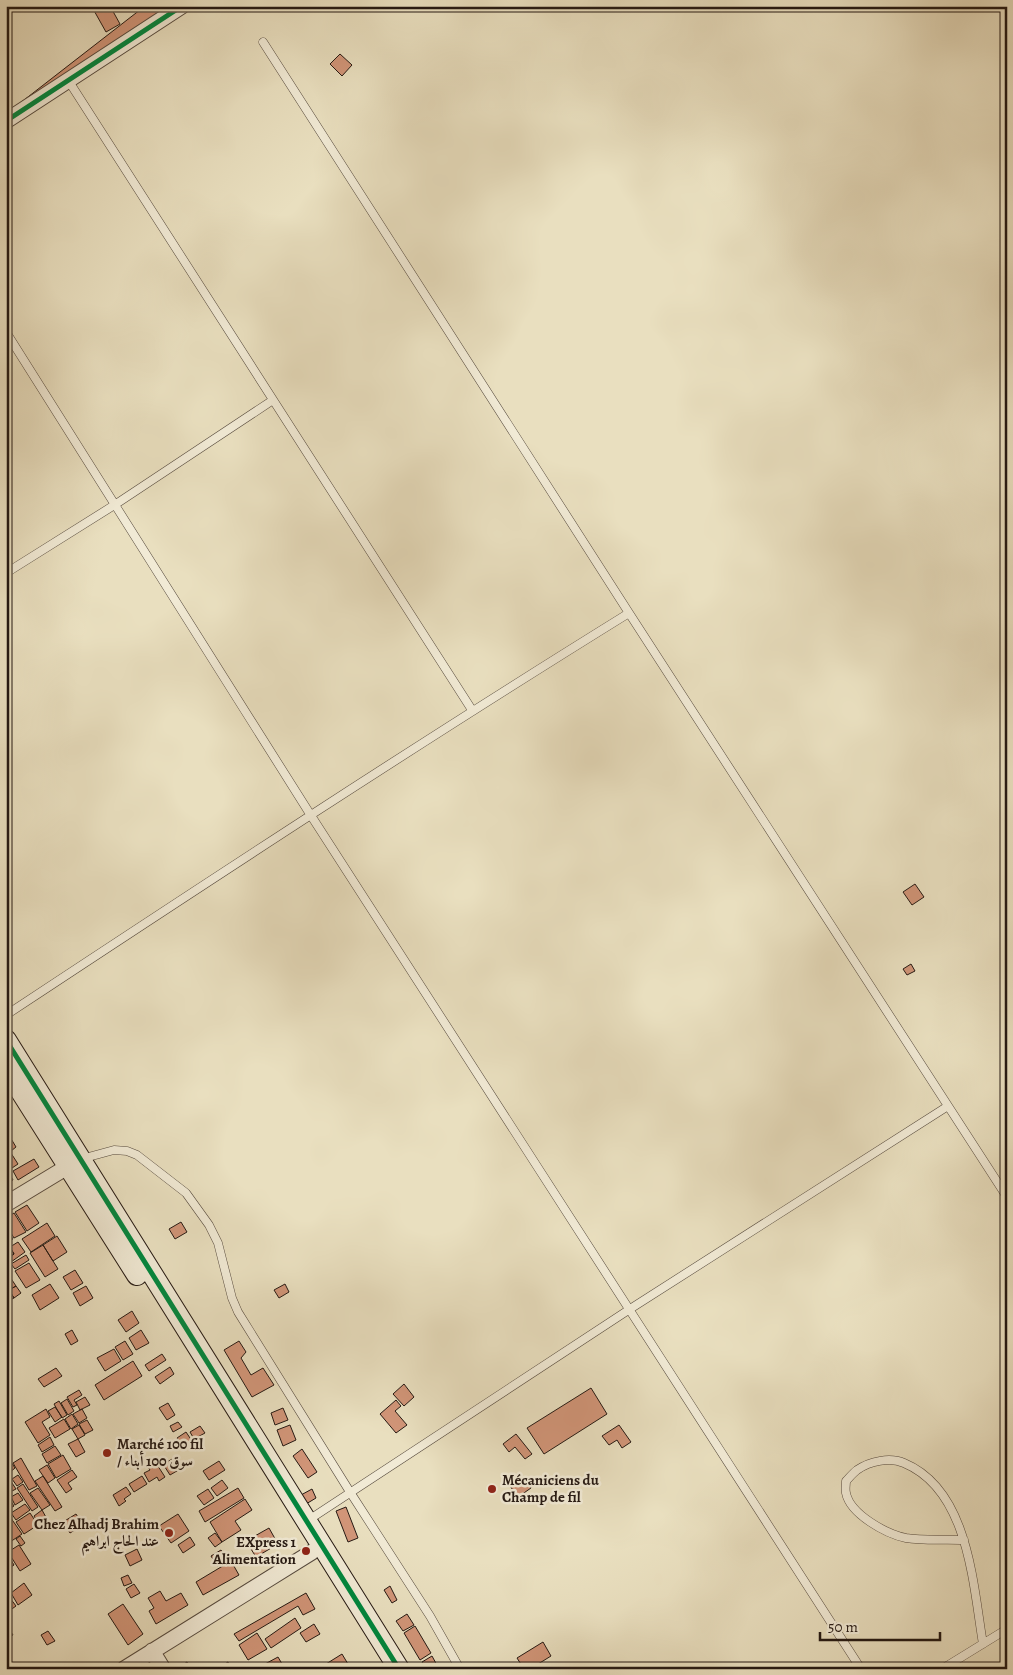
<svg xmlns="http://www.w3.org/2000/svg" width="1013" height="1675" font-family="Alegreya,Amiri,serif">
	<rect width="100%" height="100%" fill="#e9dfbf"/>
	<filter id="stains"><feTurbulence type="fractalNoise" baseFrequency=".004" numOctaves="4"/><feColorMatrix values="0 0 0 0 .2 0 0 0 0 .09 0 0 0 0 .02 0 0 0 .5 -.17"/></filter>
	<radialGradient id="worn" r=".72"><stop offset=".6" stop-color="#630" stop-opacity="0"/><stop offset="1" stop-color="#630" stop-opacity=".3"/></radialGradient>
	<path fill="#d19578" stroke="#251913" d="M94,6H110L120,24L106,32L92,7Z
		M145,6H162V22L6,114Z
		M340,54L352,65L342,76L330,64Z
		M915,884L924,897L912,905L903,892Z
		M911,964L915,971L907,975L903,969Z
		M7,1132L16,1147L11,1151L6,1143Z
		M9,1150L18,1164L9,1170L6,1166V1152Z
		M34,1159L39,1167L18,1180L13,1171Z
		M8,1171L13,1180L6,1184V1172Z
		M27,1205L39,1223L27,1231L15,1212Z
		M14,1213L26,1232L14,1238L6,1225V1218Z
		M181,1222L187,1232L175,1239L169,1229Z
		M47,1223L55,1236L31,1252L22,1239Z
		M6,1229L13,1239L6,1243Z
		M57,1236L67,1252L53,1261L43,1245Z
		M18,1242L25,1252L11,1262L8,1258L14,1254L10,1247Z
		M43,1245L58,1269L45,1277L30,1253Z
		M10,1247L14,1254L8,1258L6,1250Z
		M26,1255L29,1260L15,1269L11,1264Z
		M29,1263L40,1280L26,1288L15,1271Z
		M75,1270L83,1283L71,1290L63,1277Z
		M8,1274L16,1286L9,1290L14,1298L6,1302V1275Z
		M50,1284L59,1298L40,1310L32,1295Z
		M285,1284L289,1292L279,1298L274,1290Z
		M16,1286L21,1293L14,1298L9,1290Z
		M86,1286L93,1298L80,1306L73,1293Z
		M132,1311L139,1323L126,1332L118,1320Z
		M72,1330L78,1341L71,1345L65,1334Z
		M141,1330L149,1343L136,1350L129,1338Z
		M125,1341L133,1354L123,1360L115,1347Z
		M239,1341L246,1352L241,1358L251,1375L263,1368L274,1385L252,1397L224,1350Z
		M114,1349L121,1361L105,1371L97,1358Z
		M162,1354L166,1360L149,1371L145,1365Z
		M133,1361L142,1376L104,1400L95,1385Z
		M170,1367L174,1374L160,1384L155,1377Z
		M56,1368L62,1376L44,1387L38,1379Z
		M404,1384L414,1397L404,1406L393,1394Z
		M591,1388L607,1414L544,1454L527,1428Z
		M79,1390L82,1395L74,1400L77,1405L73,1407L67,1397Z
		M85,1397L90,1405L80,1410L76,1402Z
		M67,1399L74,1411L68,1415L61,1403Z
		M396,1400L401,1406L395,1411L407,1425L396,1433L380,1414Z
		M59,1401L67,1415L62,1418L54,1404Z
		M168,1403L175,1415L167,1420L159,1408Z
		M55,1407L62,1417L55,1422L48,1411Z
		M283,1408L288,1420L275,1425L271,1413Z
		M46,1409L50,1417L42,1422L50,1435L38,1443L25,1422Z
		M82,1409L87,1418L79,1423L73,1414Z
		M72,1414L78,1424L71,1429L65,1419Z
		M64,1419L70,1429L55,1438L49,1428Z
		M87,1420L93,1430L85,1434L79,1424Z
		M178,1422L182,1427L173,1432L170,1426Z
		M79,1425L85,1435L78,1439L72,1429Z
		M290,1425L296,1440L283,1446L277,1430Z
		M619,1425L631,1442L622,1448L617,1440L609,1445L602,1436Z
		M200,1426L205,1433L194,1439L190,1432Z
		M186,1432L192,1441L183,1447L177,1438Z
		M516,1434L532,1454L525,1459L515,1447L509,1452L503,1444Z
		M50,1437L54,1445L42,1452L38,1445Z
		M78,1439L85,1452L76,1457L68,1444Z
		M55,1446L61,1455L47,1463L42,1454Z
		M302,1449L317,1472L308,1478L293,1456Z
		M63,1455L71,1469L56,1478L48,1464Z
		M176,1457L182,1468L170,1475L163,1464Z
		M21,1458L37,1486L29,1490L13,1463Z
		M9,1459L15,1468L9,1473L6,1469V1461Z
		M154,1460L165,1477L159,1481L157,1477L149,1482L144,1473L150,1470L146,1464Z
		M219,1461L225,1470L209,1480L203,1471Z
		M47,1465L55,1478L48,1483L39,1470Z
		M72,1470L77,1477L68,1483L72,1489L66,1493L57,1480Z
		M18,1475L23,1482L17,1486L12,1479Z
		M43,1476L62,1507L55,1511L35,1481Z
		M142,1476L147,1484L134,1492L129,1484Z
		M524,1477L531,1488L518,1497L510,1486Z
		M10,1480L16,1489L8,1493L6,1490V1482Z
		M222,1480L228,1488L217,1496L211,1488Z
		M23,1484L38,1507L32,1511L17,1488Z
		M126,1487L131,1494L124,1499L126,1501L119,1506L113,1495Z
		M38,1488L50,1505L42,1510L30,1493Z
		M238,1488L244,1498L205,1522L199,1511Z
		M208,1489L214,1498L204,1505L197,1496Z
		M312,1489L316,1498L306,1504L301,1495Z
		M18,1493L23,1500L15,1505L11,1497Z
		M6,1494L14,1506L7,1510L6,1508Z
		M245,1499L252,1510L235,1521L241,1530L222,1542L210,1522Z
		M25,1504L30,1510L16,1520L11,1513Z
		M346,1507L358,1538L348,1542L336,1511Z
		M42,1510L47,1519L39,1524L34,1516Z
		M6,1511L22,1534L7,1544L6,1542Z
		M30,1513L38,1525L24,1534L16,1522Z
		M76,1514L83,1525L70,1533L63,1522Z
		M178,1514L189,1531L171,1543L159,1526Z
		M269,1528L278,1544L256,1557L246,1541Z
		M215,1533L222,1542L215,1547L208,1538Z
		M20,1536L25,1543L21,1546L16,1539Z
		M190,1537L195,1545L183,1553L178,1545Z
		M19,1545L31,1564L20,1571L8,1552Z
		M137,1549L142,1560L130,1566L125,1555Z
		M221,1550L227,1560L217,1566L211,1556Z
		M6,1552L14,1565L6,1570Z
		M231,1561L239,1575L203,1595L196,1582Z
		M128,1575L132,1583L124,1586L121,1578Z
		M24,1583L32,1595L18,1605L11,1593Z
		M134,1584L140,1593L131,1598L126,1589Z
		M390,1586L397,1600L392,1603L384,1590Z
		M160,1591L166,1601L181,1593L188,1605L156,1624L149,1611L154,1608L148,1598Z
		M306,1593L315,1609L303,1615L298,1606L239,1641L234,1634Z
		M7,1594L16,1606L9,1611L6,1607Z
		M123,1604L143,1634L128,1645L108,1614Z
		M407,1614L414,1625L403,1631L396,1621Z
		M295,1618L301,1628L271,1648L265,1639Z
		M314,1624L320,1634L306,1642L300,1633Z
		M415,1626L431,1653L420,1660L404,1633Z
		M9,1629L13,1635L6,1639V1631Z
		M48,1631L55,1641L47,1645L41,1635Z
		M257,1633L267,1649L248,1660L239,1645Z
		M543,1642L551,1656L530,1669H524L517,1658Z
		M342,1654L351,1669H318Z
		M432,1656L438,1667L435,1669H426L422,1662Z
		M278,1657L285,1669H268L265,1664Z
		M187,1662L191,1669H183L181,1666Z
		M228,1662L231,1669H217Z"/>
	<g fill="none" stroke-linecap="round" stroke-linejoin="round">
		<g stroke="#564a3e" stroke-width="9">
			<path id="lane" d="M68,80L472,710
				M6,332L310,814L861,1669
				M6,573L116,504L273,400
				M629,613L1007,1197
				M6,1015C212,879 419,743 629,613L263,42
				M81,1159L114,1150L127,1151L137,1155L186,1193L209,1225L218,1243L232,1298L238,1312L350,1492L430,1616L460,1669
				M307,1521L630,1309L948,1106
				M964,1540C945,1539 924,1541 906,1538C886,1534 850,1514 846,1493C845,1489 846,1485 846,1481C849,1478 853,1473 857,1470C870,1461 890,1457 904,1463C969,1490 973,1585 983,1644
				M942,1669L1007,1629"/>
		</g>
		<g stroke="#564a3e" stroke-width="17">
			<path id="street" d="M6,121L182,6
				M6,1204L77,1161
				M152,1651L163,1669
				M124,1669L312,1552"/>
		</g>
		<g stroke="#251913" stroke-width="22">
			<path id="secondary" d="M6,1040L399,1669
				M6,1068L137,1275"/>
		</g>
		<use href="#lane" stroke="#f1ead5" stroke-width="8"/>
		<use href="#street" stroke="#f1ead5" stroke-width="15"/>
		<use href="#secondary" stroke="#f1ead5" stroke-width="20"/>
		<g stroke="#f1ead5" stroke-width="8">
			<path id="cycleway" d="M6,121L182,6
				M6,1040L399,1669"/>
		</g>
		<use href="#cycleway" stroke="#00873e" stroke-width="5"/>
	</g>
	<g fill="#8f2418" stroke="#f1ead5" stroke-width="2">
		<circle cx="107" cy="1453" r="5"/>
		<circle cx="492" cy="1489" r="5"/>
		<circle cx="169" cy="1533" r="5"/>
		<circle cx="306" cy="1551" r="5"/>
	</g>
	<g text-anchor="middle" stroke-width="5" stroke-linejoin="round" paint-order="stroke">
		<g font-size="15" font-weight="bold" fill="#251913" stroke="#f1ead5" text-anchor="start">
			<text x="117" y="1449">Marché 100 fil<tspan x="117" dy="17">/ سوق 100 أبناء</tspan></text>
			<text x="502" y="1485">Mécaniciens du<tspan x="502" dy="17">Champ de fil</tspan></text>
			<text x="159" y="1529" text-anchor="end">Chez Alhadj Brahim<tspan x="159" dy="17">عند الحاج ابراهيم</tspan></text>
			<text x="296" y="1547" text-anchor="end">EXpress 1<tspan x="296" dy="17">Alimentation</tspan></text>
		</g>
	</g>
	<rect width="1013" height="1675" fill="none" stroke="#e9dfbf" stroke-width="25"/>
	<rect x="8" y="8" width="998" height="1660" fill="none" stroke="#251913" stroke-width="2.5"/>
	<rect x="12" y="12" width="988" height="1650" fill="none" stroke="#251913"/>
	<path d="M820 1632v8h120v-8" fill="none" stroke="#251913" stroke-width="2.5"/>
	<text x="828" y="1632" font-size="15" fill="#251913" stroke="#f1ead5" stroke-width="4" paint-order="stroke">50 m</text>
	<rect width="100%" height="100%" filter="url(#stains)"/>
	<rect width="100%" height="100%" fill="url(#worn)"/>
</svg>
